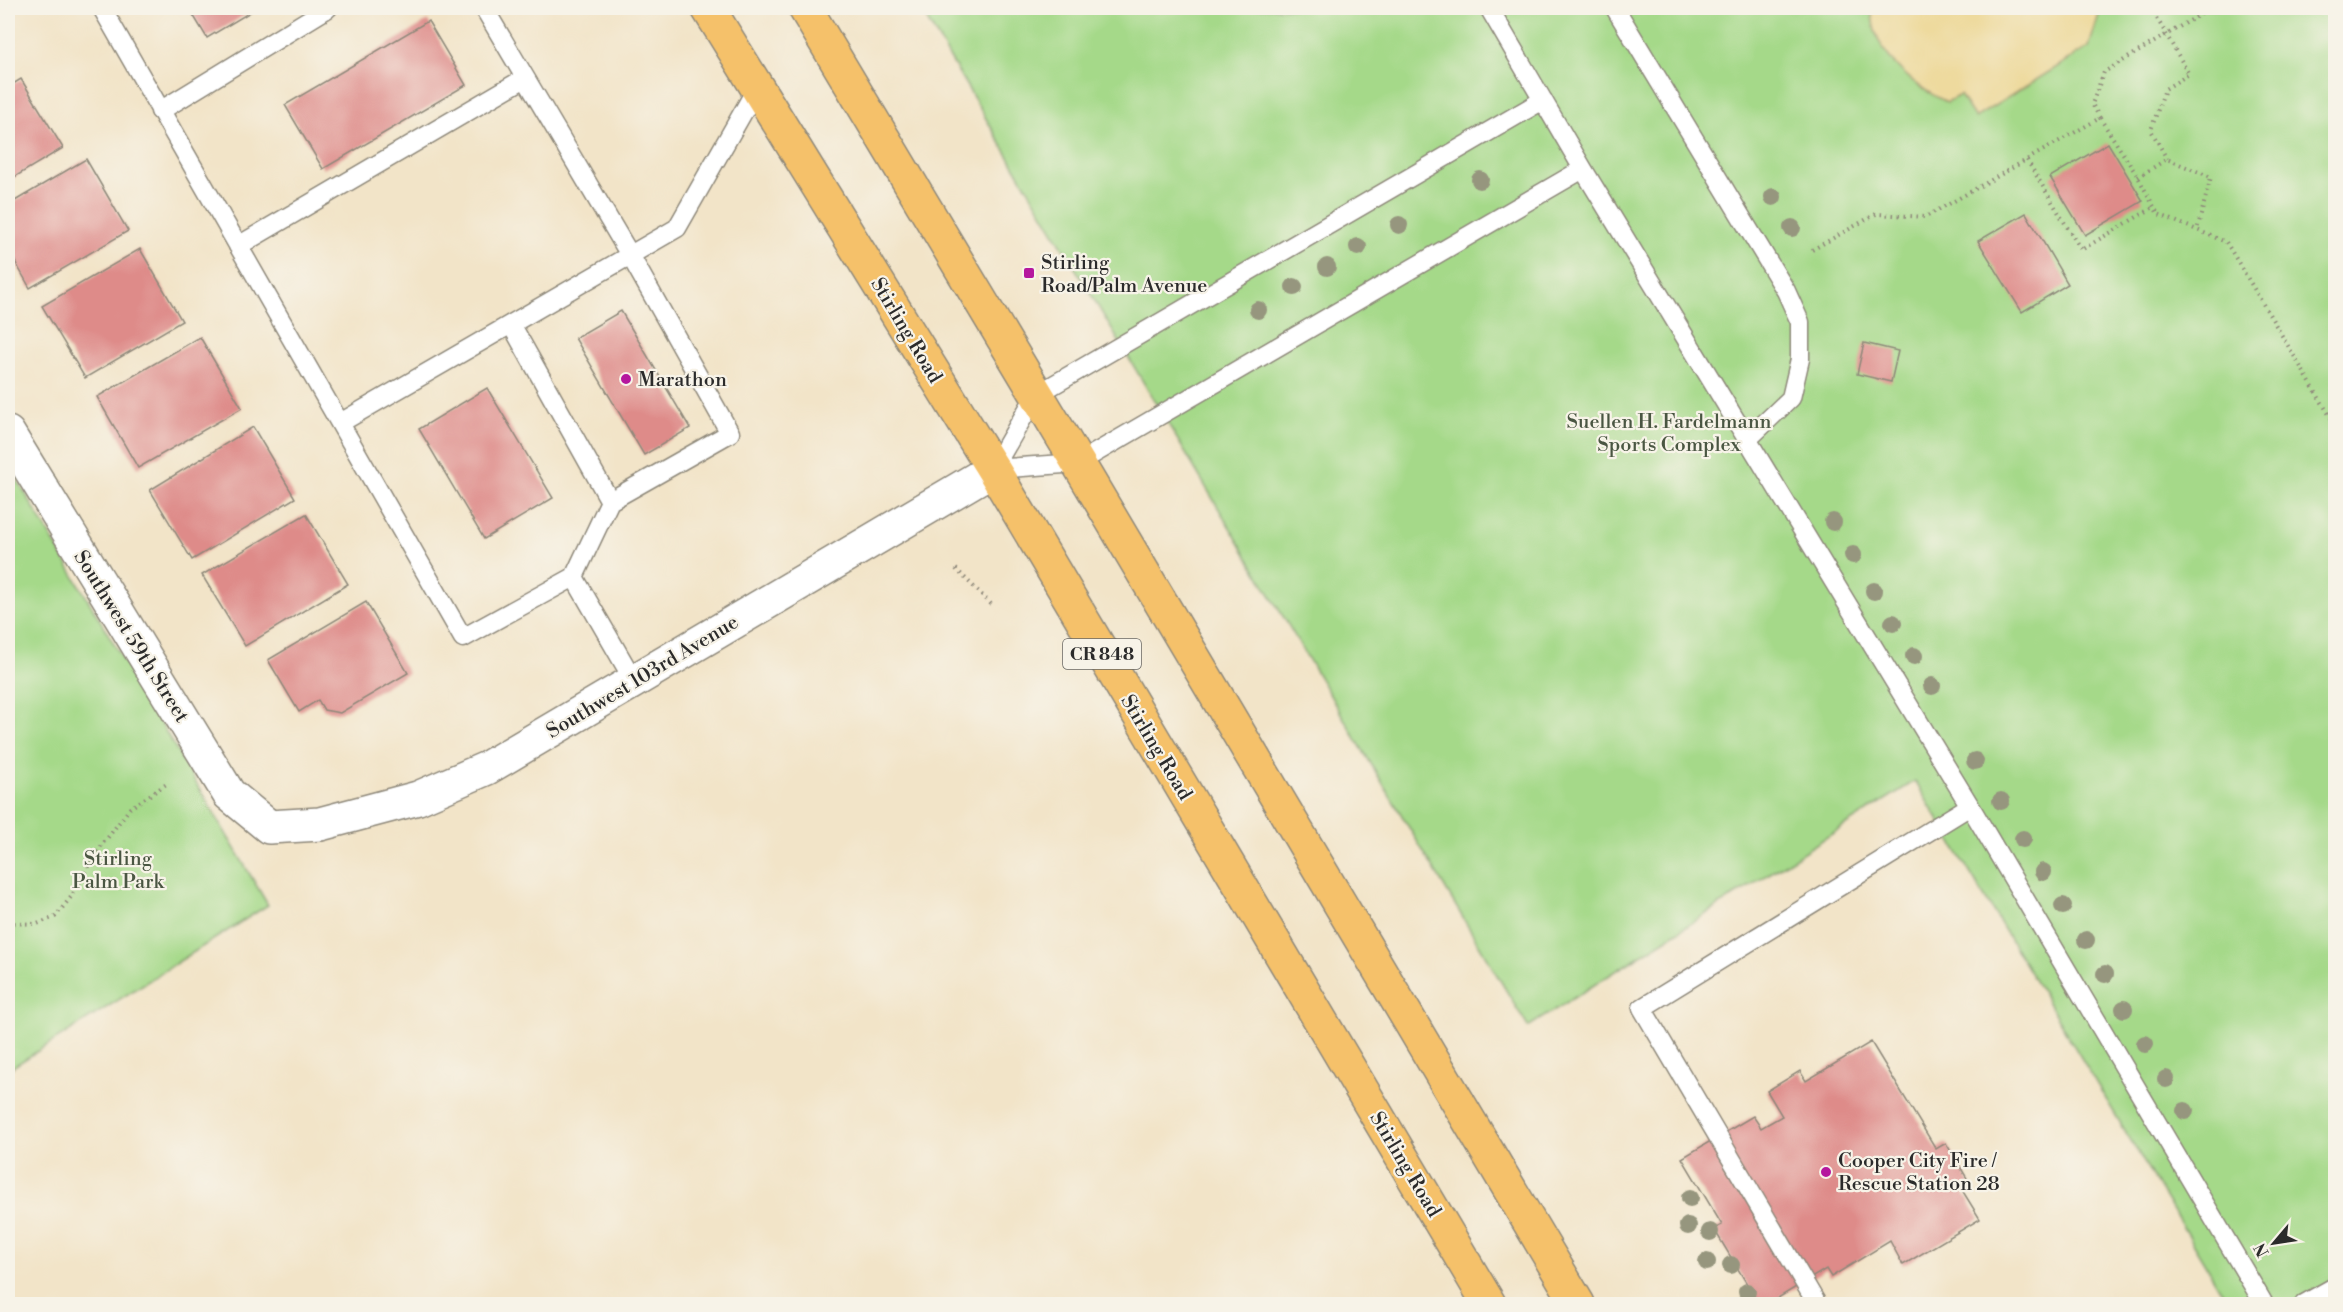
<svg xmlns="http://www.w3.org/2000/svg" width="2343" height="1312" font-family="'Libre Bodoni',serif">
	<rect width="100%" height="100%" fill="#f7f3e8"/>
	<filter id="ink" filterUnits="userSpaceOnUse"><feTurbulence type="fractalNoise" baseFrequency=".0167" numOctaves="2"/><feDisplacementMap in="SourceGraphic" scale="12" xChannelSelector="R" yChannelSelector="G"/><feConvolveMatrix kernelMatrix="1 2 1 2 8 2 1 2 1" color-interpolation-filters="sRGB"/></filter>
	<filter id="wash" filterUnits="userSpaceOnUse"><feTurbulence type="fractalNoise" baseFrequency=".008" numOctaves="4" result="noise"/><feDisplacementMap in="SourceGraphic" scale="24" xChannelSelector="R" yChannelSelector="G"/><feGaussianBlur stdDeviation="1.35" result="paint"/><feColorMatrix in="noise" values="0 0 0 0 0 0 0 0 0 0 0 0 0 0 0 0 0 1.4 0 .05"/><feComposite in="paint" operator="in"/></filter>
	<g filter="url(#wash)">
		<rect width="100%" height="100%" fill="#f2e4c8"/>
		<path fill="#a5d989" stroke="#68825a" stroke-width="1.5" d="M920,8H2335V1304H2229L1915,781L1528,1027Z
			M8,464L268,905L8,1070Z"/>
		<path fill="#eeda9e" stroke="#8c8264" stroke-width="1.5" d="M1871,8H2101L2089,47L1975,118L1960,95L1947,102C1918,89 1885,62 1875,31C1873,24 1872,16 1871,8Z"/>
		<g id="blocks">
			<path fill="#de8b89" d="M189,8H257L207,38Z
				M428,21L466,85L323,169L285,105Z
				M21,79L63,148L8,181V87Z
				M2108,143L2143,201L2085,235L2050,177Z
				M86,159L128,231L30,288L8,249V205Z
				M2026,213L2068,284L2022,312L1978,241Z
				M140,249L182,321L85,378L42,306Z
				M621,311L690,428L644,455L575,338Z
				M200,337L242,408L138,468L97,397Z
				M1864,343L1898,351L1891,382L1857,374Z
				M487,388L553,498L484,539L419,429Z
				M253,427L295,498L192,560L150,490Z
				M306,514L348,584L245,646L202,575Z
				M366,602L408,673L340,713L324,710L318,700L299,712L268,660Z
				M1871,1042L1936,1149L1946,1143L1971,1185L1962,1190L1980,1219L1903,1265L1890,1241L1831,1277L1826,1269L1768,1304H1759L1714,1229L1722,1225L1682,1158L1753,1116L1761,1128L1782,1116L1767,1091L1800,1071L1806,1081Z"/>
		</g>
	</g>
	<g filter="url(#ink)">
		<use href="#blocks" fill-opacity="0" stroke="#8e887a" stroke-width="1.5"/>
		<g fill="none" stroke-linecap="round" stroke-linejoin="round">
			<g stroke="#8e887a" stroke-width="21">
				<path id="service" d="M102,8L463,638L574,577L610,501L730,433L630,255L484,8
					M1489,8L1583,169L1970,806L2264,1304
					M1615,8L1786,291L1800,322V359L1791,398L1748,439
					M160,111L328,8
					M238,246L525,78
					M511,324L610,501
					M340,423L677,228L758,86
					M993,469L1036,395L1543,100
					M993,469L1078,463L1583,169
					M574,577L634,681
					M1817,1304L1642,1008L1970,806
					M2304,1304L2336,1286"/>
			</g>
			<g stroke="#8e887a" stroke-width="36">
				<path id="minor" d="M8,433L229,794L269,827L320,824L418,798L487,768L993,469"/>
			</g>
			<g stroke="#8e887a" stroke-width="36">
				<path id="primary" d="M708,8L993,469L1489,1304
					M805,8L1078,463L1578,1304"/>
			</g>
			<path stroke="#8e887a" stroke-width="4" stroke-dasharray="1.5 4.5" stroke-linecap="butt" d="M2151,8L2189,74L2165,89L2151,130L2167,159
				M2100,118L2138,177L2158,214L2226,242L2336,426
				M2027,160L2081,250L2154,207
				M2138,177L2167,159L2211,177L2197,230
				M1812,250L1876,214L1926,217L2100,118L2092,104L2104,72L2211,8
				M956,569L994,607
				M8,923L37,924L55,917L71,897L96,853L130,808L168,783"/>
			<use href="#service" stroke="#fff" stroke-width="18"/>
			<use href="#minor" stroke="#fff" stroke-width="33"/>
			<use href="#primary" stroke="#f5c16b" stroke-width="33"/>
		</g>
		<g fill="#96967e">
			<circle cx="1480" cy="180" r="9"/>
			<circle cx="1773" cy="197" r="9"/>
			<circle cx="1399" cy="225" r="9"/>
			<circle cx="1792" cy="228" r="9"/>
			<circle cx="1358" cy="247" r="9"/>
			<circle cx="1327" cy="267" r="9"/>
			<circle cx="1294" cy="287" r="9"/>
			<circle cx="1258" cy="310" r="9"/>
			<circle cx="1833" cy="522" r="9"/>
			<circle cx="1853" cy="555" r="9"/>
			<circle cx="1874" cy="591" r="9"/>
			<circle cx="1893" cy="623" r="9"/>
			<circle cx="1914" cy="656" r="9"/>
			<circle cx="1932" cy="686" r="9"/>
			<circle cx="1975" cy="761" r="9"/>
			<circle cx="2001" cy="801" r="9"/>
			<circle cx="2023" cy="839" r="9"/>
			<circle cx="2043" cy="872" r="9"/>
			<circle cx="2063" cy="906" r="9"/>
			<circle cx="2086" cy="940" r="9"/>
			<circle cx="2105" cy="974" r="9"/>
			<circle cx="2124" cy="1009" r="9"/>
			<circle cx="2145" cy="1044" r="9"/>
			<circle cx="2166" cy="1079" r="9"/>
			<circle cx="2185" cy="1111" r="9"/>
			<circle cx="1690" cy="1198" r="9"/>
			<circle cx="1688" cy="1226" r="9"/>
			<circle cx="1710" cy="1232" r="9"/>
			<circle cx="1707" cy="1262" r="9"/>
			<circle cx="1731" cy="1265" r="9"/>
			<circle cx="1747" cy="1292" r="9"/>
		</g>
	</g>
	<g fill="#b5179e" stroke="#f7f3e8" stroke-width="2">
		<rect x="1023" y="267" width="12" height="12" rx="3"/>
		<circle cx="626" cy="379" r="6"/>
		<circle cx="1826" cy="1172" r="6"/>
	</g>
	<g text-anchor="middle" stroke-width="4.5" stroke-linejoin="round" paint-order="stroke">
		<rect fill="#f7f3e8" stroke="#686764" stroke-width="1.5" x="1063" y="639" width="78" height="30" rx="4.5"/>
		<g font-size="18" font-weight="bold" fill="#2b2b2b">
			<text x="1102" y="660">CR 848</text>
		</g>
		<g font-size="20" fill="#2b2b2b" stroke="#f7f3e8" text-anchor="start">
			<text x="1041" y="269">Stirling<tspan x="1041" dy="23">Road/Palm Avenue</tspan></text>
			<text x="638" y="386">Marathon</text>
			<text x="1838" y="1167">Cooper City Fire /<tspan x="1838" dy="23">Rescue Station 28</tspan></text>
		</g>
		<g font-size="20" fill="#2b2b2b" stroke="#f7f3e8">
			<text transform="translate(907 330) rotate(59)" y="7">Stirling Road</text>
			<text transform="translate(132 636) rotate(58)" y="7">Southwest 59th Street</text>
			<text transform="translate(642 676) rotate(-31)" y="7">Southwest 103rd Avenue</text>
			<text transform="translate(1157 747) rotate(59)" y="7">Stirling Road</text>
			<text transform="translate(1406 1164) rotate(59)" y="7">Stirling Road</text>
		</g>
		<g font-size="20" fill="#4a5642" stroke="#f7f3e8">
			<text x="1669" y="428">Suellen H. Fardelmann<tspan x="1669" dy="23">Sports Complex</tspan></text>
			<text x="118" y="865">Stirling<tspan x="118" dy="23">Palm Park</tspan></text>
		</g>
	</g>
	<rect width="2343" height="1312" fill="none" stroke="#f7f3e8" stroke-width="30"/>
	<g transform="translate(2274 1243) rotate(241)" stroke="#f7f3e8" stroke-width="4.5" paint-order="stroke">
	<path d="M0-4.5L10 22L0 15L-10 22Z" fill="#2b2b2b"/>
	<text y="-9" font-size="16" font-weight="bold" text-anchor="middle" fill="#2b2b2b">N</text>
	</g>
</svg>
